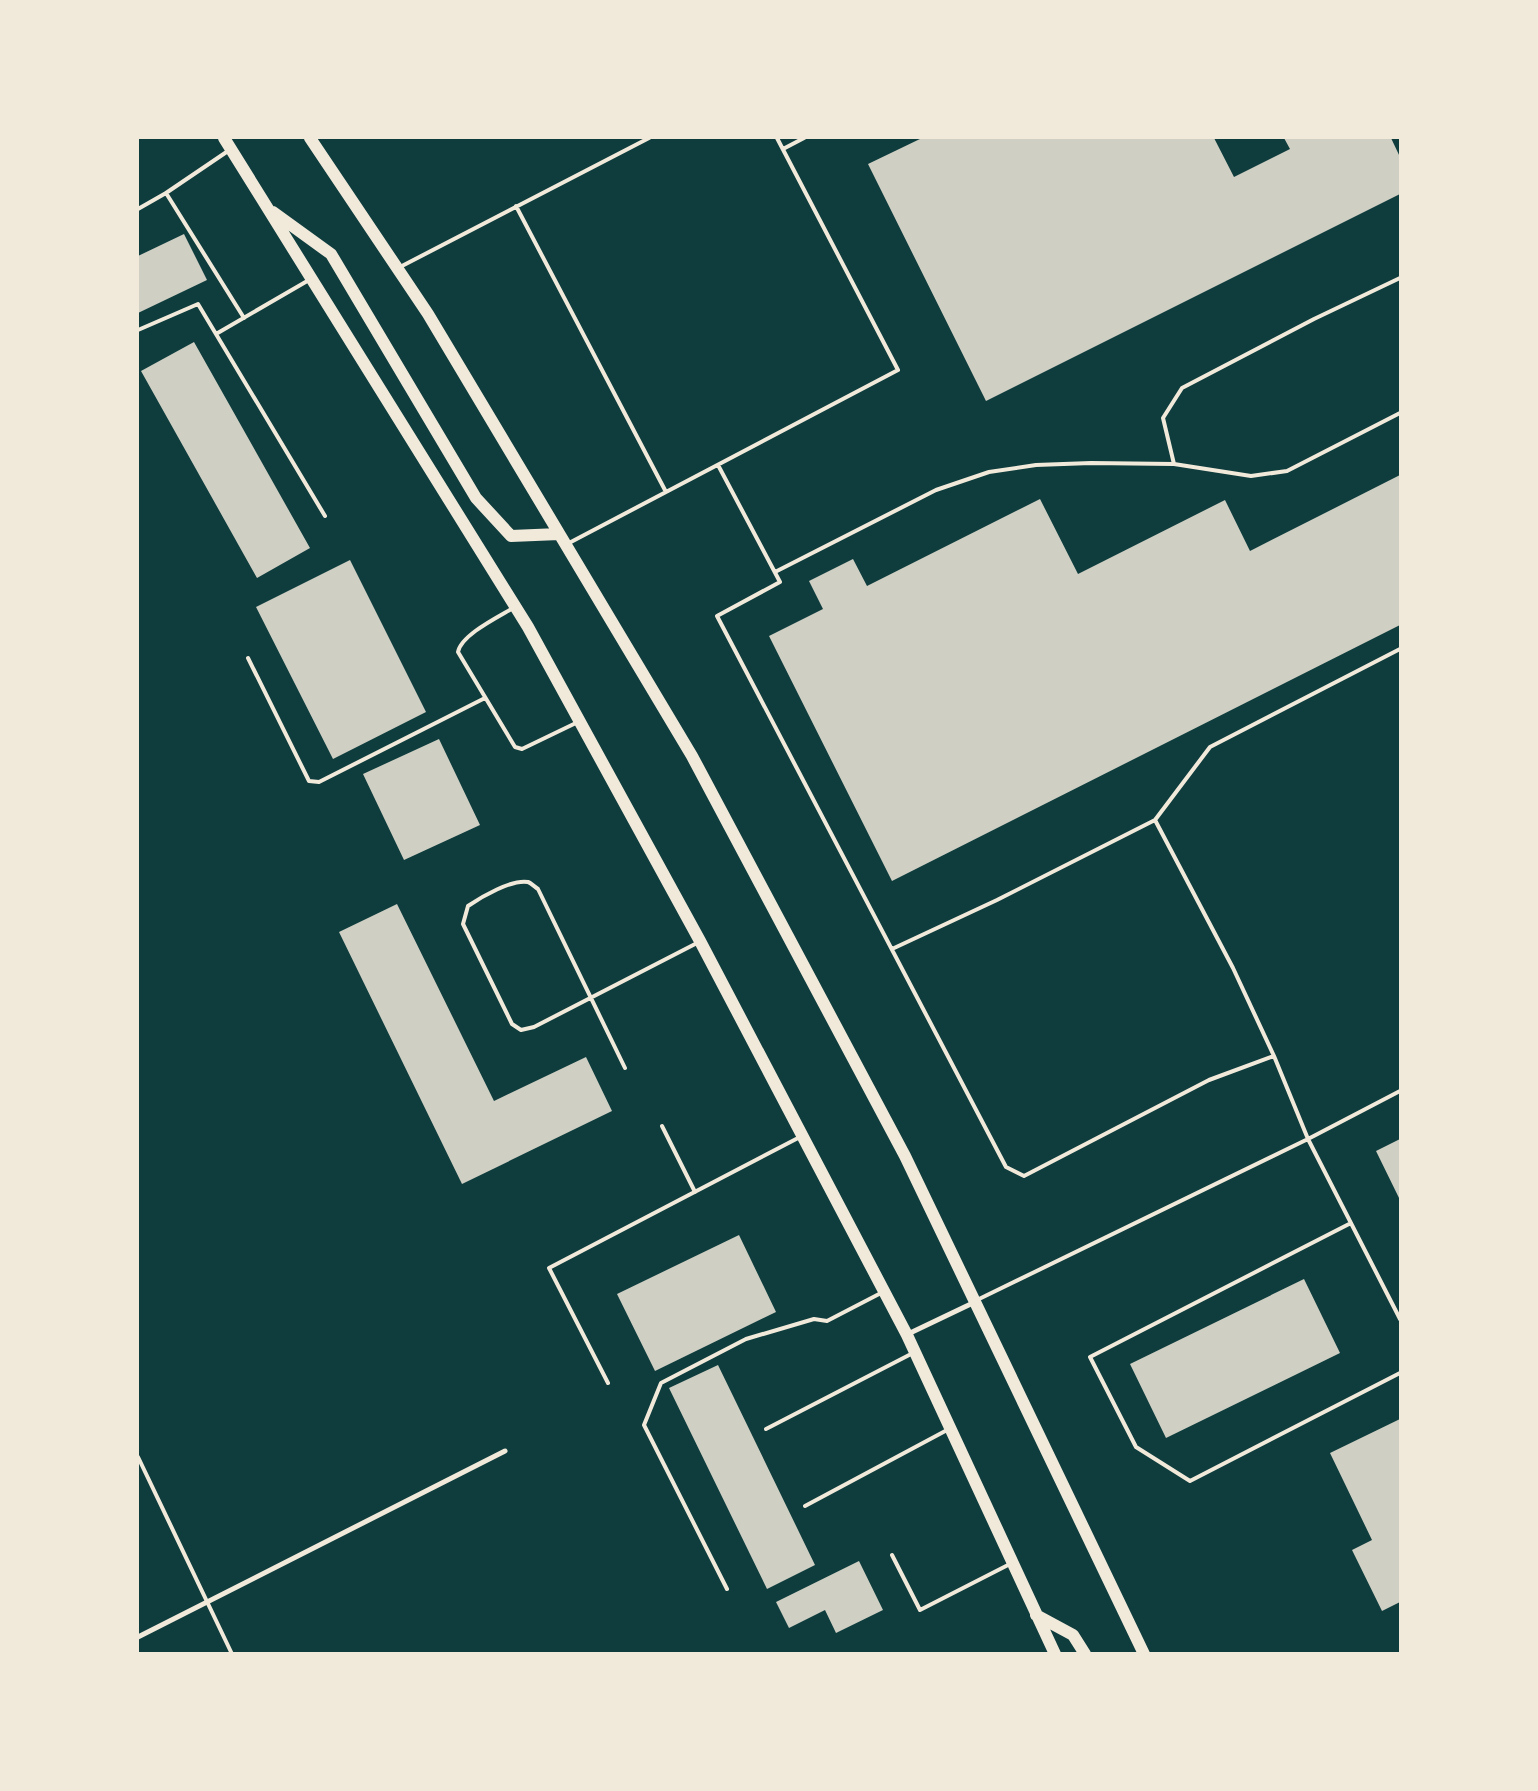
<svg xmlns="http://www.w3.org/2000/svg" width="1538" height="1791" font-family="Raleway,sans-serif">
	<rect width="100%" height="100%" fill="#0f3d3e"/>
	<path fill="#cfcfc3" d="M922,138H1214L1234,177L1290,149L1284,138H1391L1400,157V194L986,401L868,164Z
		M184,234L207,280L138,313V256Z
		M194,342L310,548L257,578L141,371Z
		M1400,475V625L892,881L769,636L823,609L809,581L853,559L867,586L1040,499L1078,574L1225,500L1250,551Z
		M350,560L426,712L333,759L256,607Z
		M439,739L480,825L404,860L363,774Z
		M397,904L494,1101L586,1057L612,1111L462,1184L339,932Z
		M1400,1139V1200L1376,1151Z
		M739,1235L776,1312L655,1371L617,1294Z
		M1304,1279L1340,1353L1166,1438L1130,1364Z
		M718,1365L815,1565L767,1589L669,1388Z
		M1400,1419V1602L1382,1611L1352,1550L1372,1540L1330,1453Z
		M859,1561L883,1610L836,1633L825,1610L789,1628L776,1602Z"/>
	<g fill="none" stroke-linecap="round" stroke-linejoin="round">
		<path stroke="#f1e9da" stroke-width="4" d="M783,149L804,138
			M166,193L228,151
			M516,206L666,492
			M138,209L166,193L244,318
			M400,267L649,138
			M138,330L198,304L325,516
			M216,334L309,280
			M1174,464L1163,418L1182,388L1314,319L1400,278
			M718,465L780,582L717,616L1006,1167L1024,1176L1209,1080L1274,1056L1308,1139L977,1300
			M569,543L898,370L777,138
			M775,572L936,490L989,472L1036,465L1091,463L1174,464L1251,476L1287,471L1400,413
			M513,608C498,617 461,635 458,652L515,747L522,749L578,722
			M248,658L309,781L319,782L485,698
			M1155,820L1210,747L1400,649
			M892,949L997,900L1155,820L1233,968L1274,1056
			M625,1068L538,889C535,887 531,883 528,882C512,879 481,897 468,906L463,924L512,1024L521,1030L534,1027L699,942
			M1400,1091L1308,1139L1400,1319
			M662,1126L695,1192
			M1351,1223L1090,1357L1136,1447L1190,1481L1400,1373
			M608,1383L549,1268L800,1137
			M766,1429L913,1353
			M138,1457L232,1654
			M805,1506L949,1429
			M892,1555L920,1610L1010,1564
			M727,1589L644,1425L661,1383L746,1339L814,1319L827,1321L881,1293"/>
		<path stroke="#f1e9da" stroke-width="5" d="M908,1334L975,1302
			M138,1637L505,1451"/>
		<path stroke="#f1e9da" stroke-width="12" d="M224,138L528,627L700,941L907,1335L1055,1654
			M310,138L428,314L692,756L905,1156L1144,1654
			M273,212L331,254L476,498L511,536L559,534
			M1036,1615L1073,1635L1085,1654"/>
	</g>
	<rect width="1538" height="1791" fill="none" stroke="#f1e9da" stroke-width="278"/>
</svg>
